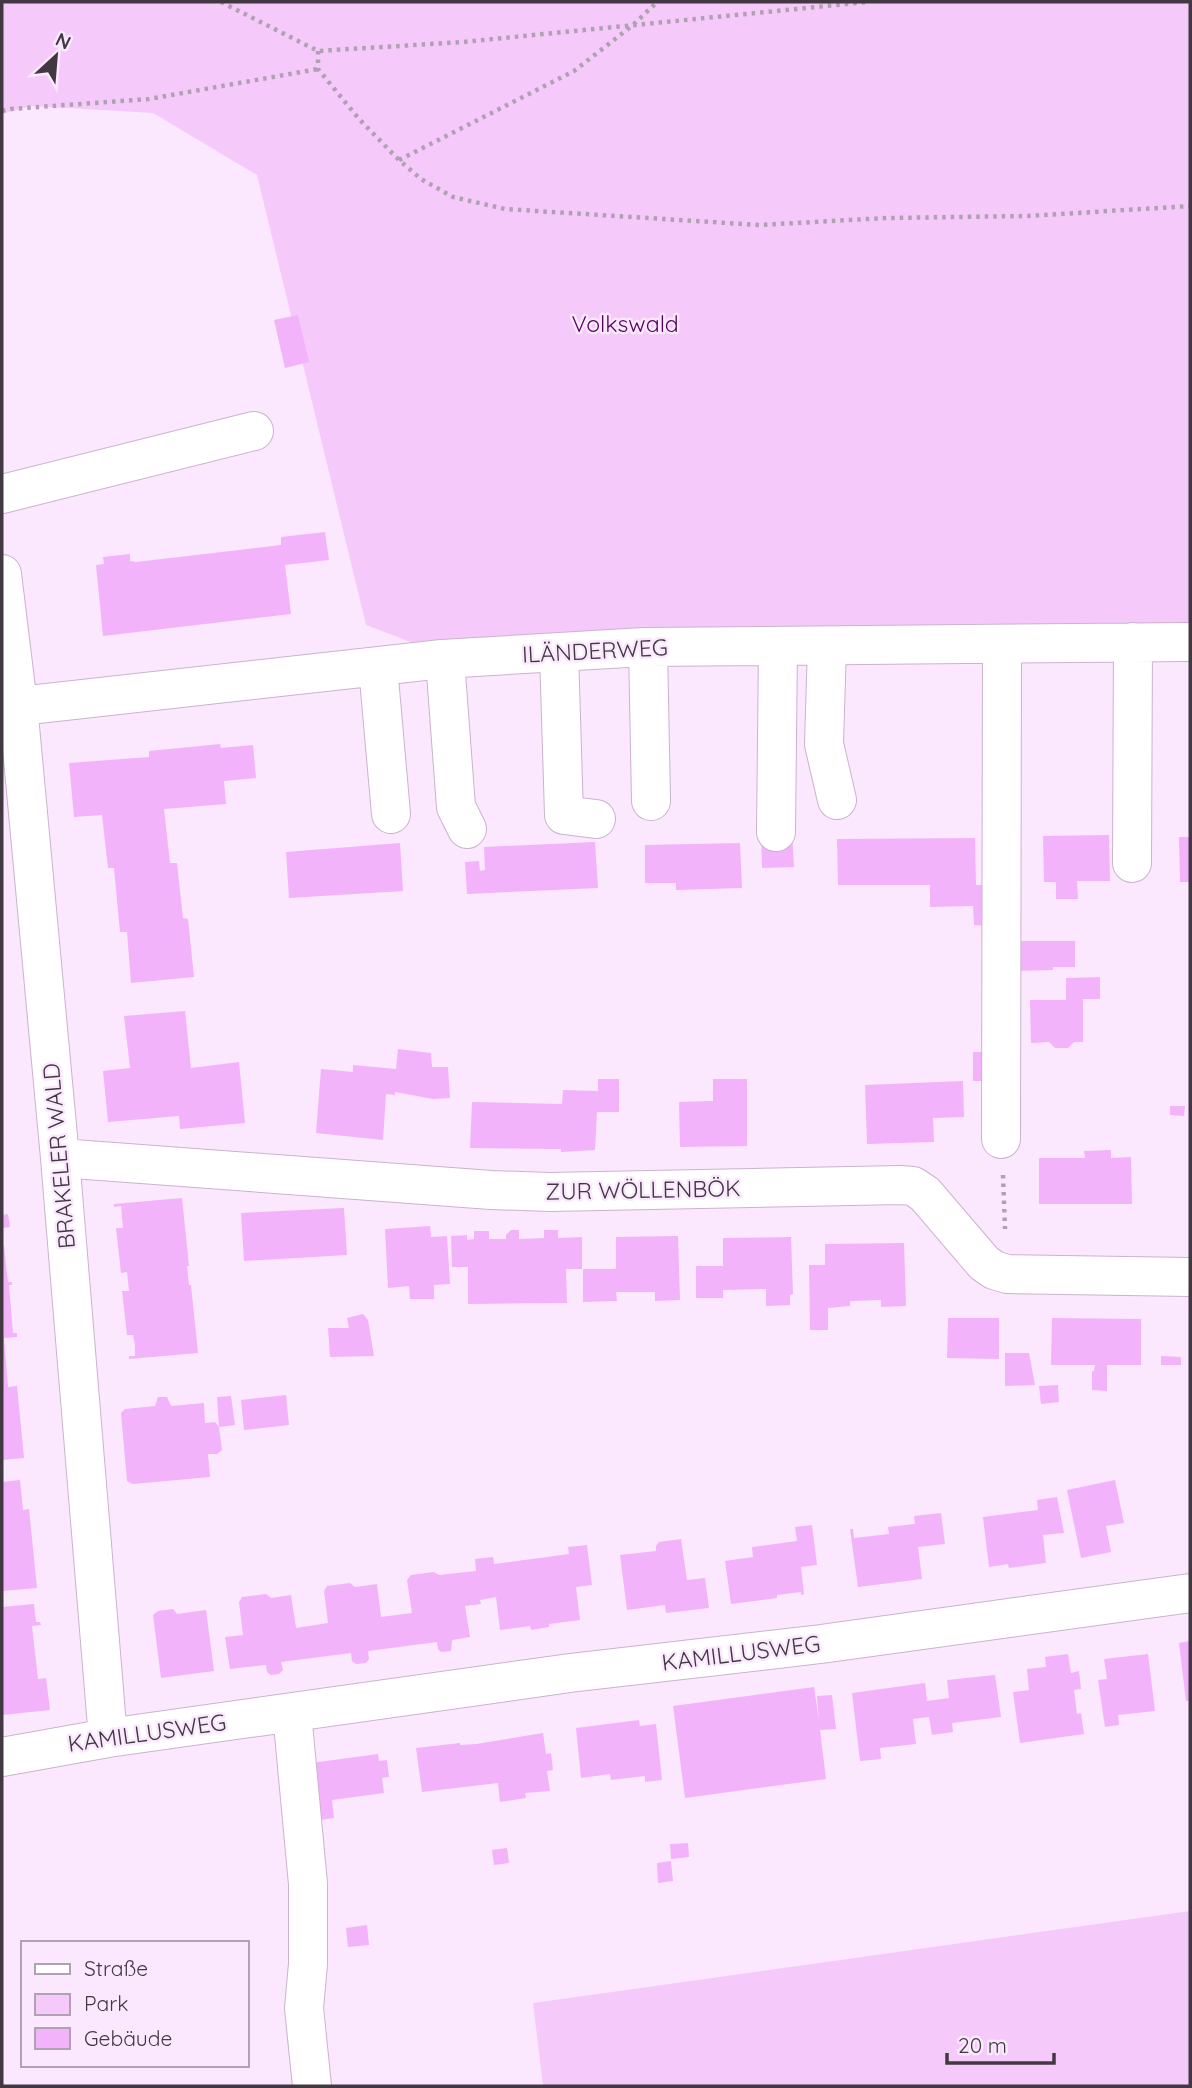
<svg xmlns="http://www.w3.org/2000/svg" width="1192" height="2088" font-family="Quicksand,sans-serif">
	<rect width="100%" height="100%" fill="#fbe8fe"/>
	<path fill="#f5cafb" d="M2,2H1190V641L442,654L366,625L257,175L153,113L31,106L2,114Z
		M1190,1911V2086H543L533,2003Z"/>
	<path fill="#f2b3fa" d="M298,315L309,362L285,368L274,320Z
		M325,532L329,560L285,565L291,614L103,636L96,565L104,564L103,557L130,554V561L136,562L281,545V537Z
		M220,744L221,748L253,745L256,778L224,781L226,804L164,809L170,863H177L183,918L188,919L194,977L131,983L127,932H120L114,868H108L102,815L74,817L69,763L149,757V751Z
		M792,831L794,867L762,868L761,832Z
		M1109,835L1110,881H1077L1078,899H1056V882H1044L1043,836Z
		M1179,837H1190V882H1180Z
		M975,838L976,885H992V926L974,925L973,906L930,907V885H838L837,839Z
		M595,842L598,888L467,894L465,862L479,861L480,871L485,870L484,847Z
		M400,843L403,891L289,898L286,852Z
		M740,843L742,888L676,890V883H645V845Z
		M1014,941H1075V967H1053V970L1014,971Z
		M1100,977V999H1083V1042H1074L1068,1048H1055L1049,1042L1031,1043L1030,1000H1066V978Z
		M185,1011L191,1068L239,1062L245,1123L180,1129L179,1116L108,1122L103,1071L130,1068L124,1016Z
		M398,1049L431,1053L432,1067H448L450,1098L433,1099L395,1092V1095L386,1094L383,1140L316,1133L321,1069L353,1072V1065L396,1069Z
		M973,1052H991V1081H973Z
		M598,1079H619V1112H597L595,1150L561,1152V1149L470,1148L472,1102L562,1104L563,1090L598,1091Z
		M713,1079H747V1146L680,1147L679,1102L713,1101Z
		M963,1081L964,1117L933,1118L934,1142L867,1144L865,1085Z
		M1170,1106H1185L1184,1116L1170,1115Z
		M1111,1150V1158L1131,1157L1132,1204H1039V1158H1085L1084,1151Z
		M182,1198L189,1266H187L189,1285H191L198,1353L129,1359V1356H135V1345L133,1335H127L122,1291H129L127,1272L121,1273L116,1228H123L121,1206L114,1207V1204Z
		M344,1208L347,1255L244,1261L241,1213Z
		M8,1214L10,1227L2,1228V1215Z
		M430,1226L431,1237L447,1236L450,1284L434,1285V1299H410L409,1286L388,1288L385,1229Z
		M511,1230H519V1239L544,1238V1230H558V1238L582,1237V1269H566L567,1303L468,1304V1267H452L451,1236L467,1235V1240L474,1239V1231H489V1239H506V1235Z
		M678,1236L680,1300L655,1301V1292H616L617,1301L583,1302V1269H616V1237Z
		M791,1237L793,1294L790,1295V1305L766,1306V1289L723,1290V1298H696V1266H723V1238Z
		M904,1243L906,1306L881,1307V1300L850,1301V1306L828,1308V1330H810L809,1265H825V1244Z
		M2,1246H4L8,1282H12V1285H9L13,1333H17V1337L4,1338L8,1387L17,1386L24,1458L2,1460Z
		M363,1314L368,1320L374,1356L330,1357L328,1328H349L347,1318Z
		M948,1318H999V1359L947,1358Z
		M1052,1318L1141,1319V1365H1107V1391L1092,1390V1371H1094L1095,1365H1051Z
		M1005,1353H1029L1035,1385L1005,1386Z
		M1161,1356L1181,1357V1365H1161Z
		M1058,1385L1059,1402L1041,1404L1039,1386Z
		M286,1395L289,1425L244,1430L241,1400Z
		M231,1396L235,1425L219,1427L217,1397Z
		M158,1397H167L171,1406L204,1403L205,1423L215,1422L219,1427L222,1450L217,1454H208L210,1477L133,1484L127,1481L121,1413L125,1409L155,1406Z
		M20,1480L23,1510L29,1509L37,1588L2,1591V1482Z
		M1115,1480L1124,1523L1106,1526L1111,1552L1081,1558L1067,1490Z
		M1057,1497L1064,1533L1043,1535L1046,1563L1009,1568L1008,1564L989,1567L983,1517L1038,1510L1037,1500Z
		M941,1513L945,1544L918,1547L922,1579L858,1587L850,1529H853L854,1538L889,1534L888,1527L915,1524L914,1516Z
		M812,1525L817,1565L801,1567L804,1594L801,1595V1592L777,1595V1598L731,1604L725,1561L753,1557L752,1547L797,1541L795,1527Z
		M681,1539L687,1580L705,1578L709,1608L666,1613L665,1605L627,1610L620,1555L656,1551V1546L659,1542Z
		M587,1545L592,1585L576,1587L580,1620L549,1624V1627L531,1630L530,1626L500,1630L496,1597L480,1600L481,1604L465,1606L470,1637L452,1640L451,1651L441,1652L438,1649L437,1642L368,1651L369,1659L366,1663L356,1664L352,1661L351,1653L281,1662L283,1670L279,1674L271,1675L267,1672L266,1665L230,1669L225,1637L243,1635L239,1602L242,1597L266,1594L271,1598L291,1595L296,1628L328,1623L324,1591L327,1586L350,1583L355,1587L377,1584L381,1617L412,1613L407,1580L411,1575L434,1572L439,1575L476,1571L475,1559L493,1557L494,1564L532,1559L569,1554L568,1547Z
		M34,1604L36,1622H40L41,1625L32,1626L38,1679L46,1678L50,1710L2,1715V1607Z
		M173,1609L177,1614L206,1610L214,1671L161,1678L153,1615L158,1611Z
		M1190,1641V1701H1186L1179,1643Z
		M1068,1654L1071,1673L1079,1671L1081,1689L1074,1690L1077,1714L1081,1713L1084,1734L1020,1743L1013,1692L1029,1690L1027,1669L1046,1667L1045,1657Z
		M1148,1654L1155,1711L1118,1715L1119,1725L1105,1727L1098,1680L1107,1679L1104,1659Z
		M995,1675L1001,1717L952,1723L953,1732L932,1735L929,1717L913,1719L916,1744L880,1748L881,1759L860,1761L852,1693L925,1683L927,1701L949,1698L947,1680Z
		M814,1687L819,1721L817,1696L832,1695L836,1729L820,1730L826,1779L685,1798L673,1706Z
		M639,1720L640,1726L656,1724L662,1780L645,1782V1776L611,1780L610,1774L581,1778L576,1728Z
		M543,1733L546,1754L551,1753L553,1770L547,1771L550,1791L525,1793L526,1798L500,1802L498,1783L422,1792L416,1748L460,1743V1745L476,1744Z
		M378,1754L379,1761L387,1760L389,1777L382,1778L384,1793L332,1800L334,1818L312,1821L304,1764Z
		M688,1843L689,1857L671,1859L670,1844Z
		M507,1848L509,1863L494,1865L492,1850Z
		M671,1861L673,1881L658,1883L657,1863Z
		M367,1925L369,1945L348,1947L346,1928Z"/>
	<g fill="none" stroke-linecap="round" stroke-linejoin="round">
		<g stroke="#cab3cd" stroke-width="40">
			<path id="minor" d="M2,494L254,431
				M2,574L18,705L60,1158L108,1738
				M827,646L824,744L837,800
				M648,647L651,801
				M559,652L564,815L596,819
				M445,660L456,807L467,829
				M378,667L391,814
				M2,708L442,659L644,647L1190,642
				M776,832L778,646
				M1132,863L1133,642
				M1001,1139L1002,644
				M60,1158L491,1190L550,1192L900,1185L913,1186L925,1194L984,1263L994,1270L1007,1274L1190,1277
				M292,1713L308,1884V1964L304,2008L312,2086
				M2,1757L108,1738L570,1673L821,1644L1190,1593"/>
		</g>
		<path stroke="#b0a1b2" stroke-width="4.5" stroke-dasharray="3.5 5" stroke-linecap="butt" d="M221,2L318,51L463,42L867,2
			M318,51V69L359,119L399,160L421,179L453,197L505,209L759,225L886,218L1028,216L1190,206
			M2,111L11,109L149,99L318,69
			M399,160L574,71L633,25L657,2
			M1003,1175L1005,1229"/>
		<use href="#minor" stroke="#fff" stroke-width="38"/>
	</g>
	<g text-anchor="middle" stroke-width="5" stroke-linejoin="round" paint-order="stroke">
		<g font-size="23" fill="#53045e" stroke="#fbe8fe">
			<text x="625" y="332">Volkswald</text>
		</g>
		<g font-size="23" fill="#413842" stroke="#fbe8fe">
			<text transform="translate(595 651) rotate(-3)" y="8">ILÄNDERWEG</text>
			<text transform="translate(59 1156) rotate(-95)" y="8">BRAKELER WALD</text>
			<text transform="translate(643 1190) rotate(-1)" y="8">ZUR WÖLLENBÖK</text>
			<text transform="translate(741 1653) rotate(-7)" y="8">KAMILLUSWEG</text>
			<text transform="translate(147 1733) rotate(-8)" y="8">KAMILLUSWEG</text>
		</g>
	</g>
	<rect width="1192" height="2088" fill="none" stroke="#413842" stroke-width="7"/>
	<rect x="21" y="1941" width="228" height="126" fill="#fbe8fe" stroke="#b1a2b3" stroke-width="2"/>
	<rect x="35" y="1964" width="35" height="10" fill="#ffffff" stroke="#b1a2b3" stroke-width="2"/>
	<text x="84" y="1976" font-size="21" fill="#413842">Straße</text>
	<rect x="35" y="1994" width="35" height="21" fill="#f5cafb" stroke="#b1a2b3" stroke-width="2"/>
	<text x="84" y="2011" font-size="21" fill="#413842">Park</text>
	<rect x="35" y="2028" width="35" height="21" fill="#f2b3fa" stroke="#b1a2b3" stroke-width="2"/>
	<text x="84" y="2046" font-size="21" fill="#413842">Gebäude</text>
	<g transform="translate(56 56) rotate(26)" stroke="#fbe8fe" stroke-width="5" paint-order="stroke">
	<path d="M0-5L12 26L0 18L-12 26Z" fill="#413842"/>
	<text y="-10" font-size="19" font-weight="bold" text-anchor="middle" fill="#413842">N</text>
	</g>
	<path d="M947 2053v10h107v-10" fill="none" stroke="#413842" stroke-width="3.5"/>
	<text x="958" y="2053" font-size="21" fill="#413842" stroke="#fbe8fe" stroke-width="5" paint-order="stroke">20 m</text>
</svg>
